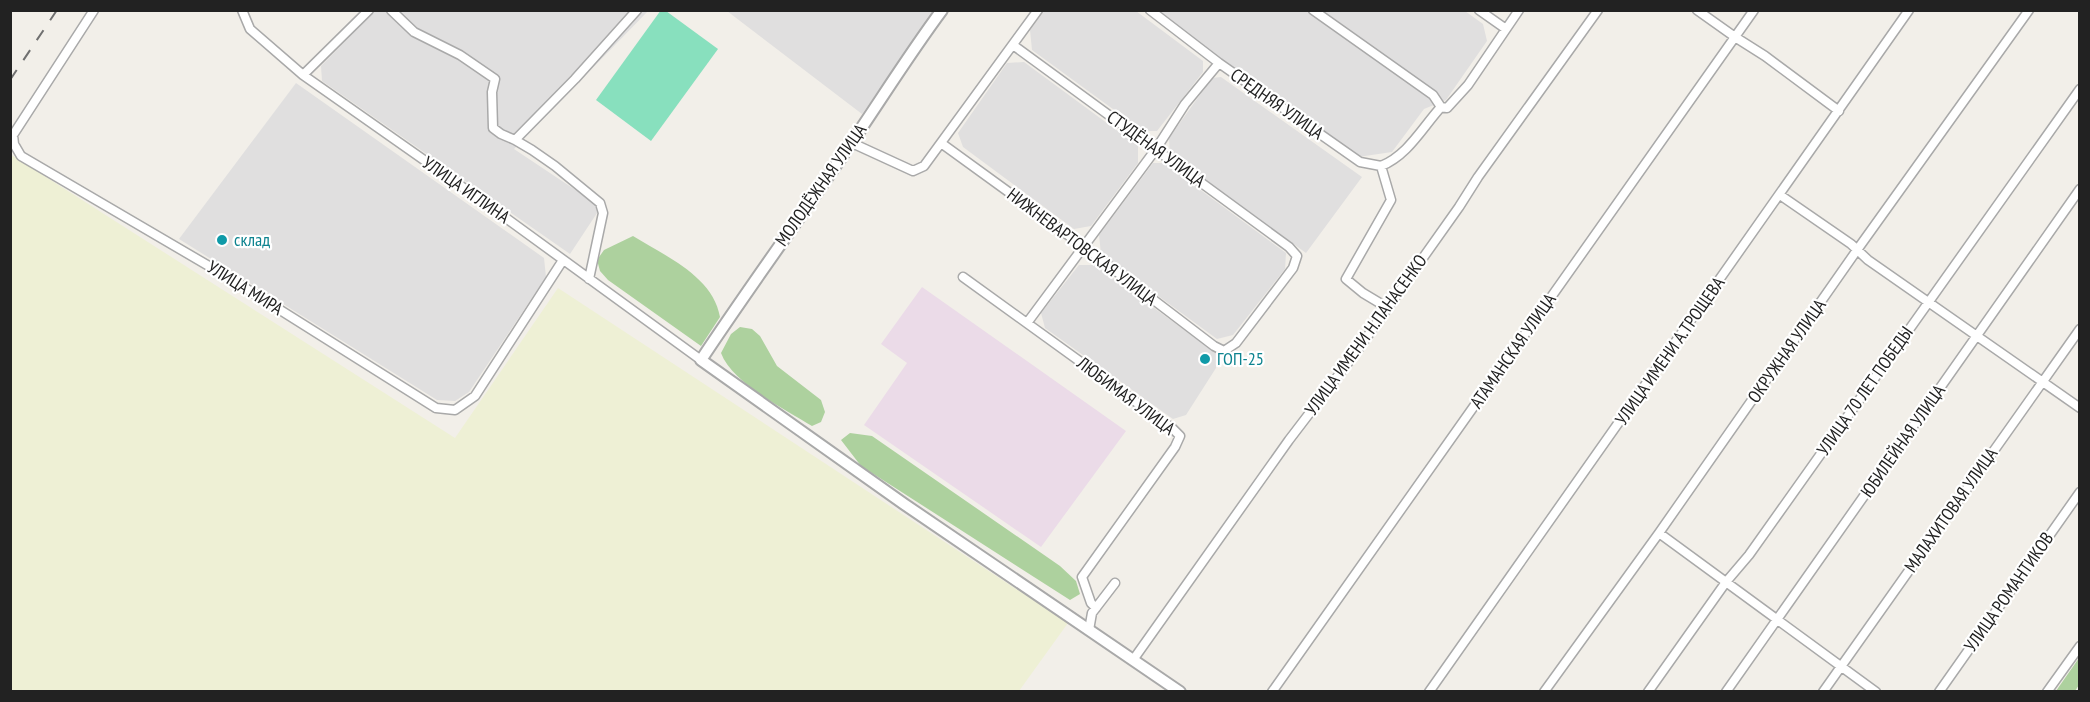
<svg xmlns="http://www.w3.org/2000/svg" width="2090" height="702" font-family="'PT Sans Narrow',sans-serif">
	<rect width="100%" height="100%" fill="#f2efe9"/>
	<path fill="#e0dfdf" d="M375,11H648L514,149L601,207L570,254L322,81L321,66Z
		M727,11H937L862,114Z
		M1044,11H1136L1203,61V72L1157,131H1143L1032,50L1030,30Z
		M1149,11H1465L1483,24L1487,41L1446,100L1424,109L1392,152L1358,157Z
		M1024,62L1138,146V163L1091,226L1074,229L963,147L958,133L1007,63Z
		M1221,77L1362,177L1306,253L1170,154L1169,138L1212,78Z
		M296,83L544,258L546,277L469,392L455,401L437,400L179,239Z
		M1153,163H1164L1286,253L1285,269L1233,335L1217,339L1101,254L1099,235Z
		M1079,265H1095L1216,353V368L1186,415L1173,419L1045,328L1041,313Z"/>
	<path fill="#ebdbe8" d="M922,287L1126,431L1041,547L864,425L907,363L881,344Z"/>
	<path fill="#eef0d5" d="M10,154L455,438L558,288L1068,623L1019,691H11Z"/>
	<path fill="#add19e" d="M633,236C665,256 713,276 720,317L701,346L608,280L600,271L597,260L604,250Z
		M740,327L752,329L760,336L777,366L821,400L825,412L821,422L812,426C785,409 732,383 721,353L731,334Z
		M850,433L872,436L1060,566L1076,581L1080,594L1070,600L861,466L841,440Z
		M2079,658V685L2075,691H2056Z"/>
	<path fill="#88e0be" d="M661,10L666,11L718,49L651,141L596,100Z"/>
	<g fill="none" stroke-linecap="round" stroke-linejoin="round">
		<g stroke="#a9a9a9" stroke-width="11">
			<path id="minor" d="M94,10L13,135L14,144L21,156L231,279L436,408L455,410L475,396L563,260
				M242,10L250,29L303,75L488,205L701,360
				M391,10L414,32L460,55L495,79L492,92L493,128L501,134L515,140
				M1150,10L1219,63L1360,162L1381,166L1391,200L1346,279L1363,293L1388,308
				M1313,10L1433,95L1441,107
				M1479,10L1506,29
				M1697,10L1735,37L1765,56L1839,111
				M303,75L369,10
				M1441,107L1447,108L1468,85L1519,10
				M852,143L913,171L924,166L1038,10
				M941,143L1083,246L1214,346L1224,351L1236,343L1293,268L1297,256L1289,247L1013,45
				M1381,166C1408,155 1422,128 1441,107
				M1780,195L1851,244L1868,260L2080,408
				M963,277L1172,428L1180,436L1175,447L1082,577L1091,603L1096,608
				M589,279L603,213L600,203L555,166L532,150L515,140L575,79L637,10
				M1027,323L1156,149L1185,104L1219,63
				M1659,533L1876,692
				M1089,630L1092,613L1115,583
				M1133,660L1289,440L1357,351L1459,207L1478,177L1598,10
				M1272,692L1754,10
				M1429,692L1909,10
				M1544,692L1659,533L1857,250L2029,10
				M1648,692L1726,582L1749,555L2080,89
				M1726,692L2080,189
				M1823,692L2080,329
				M1939,692L2080,492
				M2047,692L2080,646"/>
		</g>
		<g stroke="#a9a9a9" stroke-width="14">
			<path id="tertiary" d="M942,10C910,53 882,98 852,142C802,215 750,286 701,360L904,504L1180,692"/>
		</g>
		<use href="#minor" stroke="#fff" stroke-width="8"/>
		<use href="#tertiary" stroke="#fff" stroke-width="10"/>
		<path stroke="#707070" stroke-width="2" stroke-dasharray="12 12" stroke-linecap="butt" d="M10,80L57,10"/>
	</g>
	<g fill="#0f9aa8" stroke="#fff" stroke-width="2">
		<circle cx="222" cy="240" r="6"/>
		<circle cx="1205" cy="359" r="6"/>
	</g>
	<g text-anchor="middle" stroke-width="4.5" stroke-linejoin="round" paint-order="stroke">
		<g font-size="18" fill="#222" stroke="#fff">
			<text transform="translate(1277 104) rotate(35)" y="6">СРЕДНЯЯ УЛИЦА</text>
			<text transform="translate(1156 149) rotate(36)" y="6">СТУДЁНАЯ УЛИЦА</text>
			<text transform="translate(821 185) rotate(-55)" y="6">МОЛОДЁЖНАЯ УЛИЦА</text>
			<text transform="translate(466 190) rotate(35)" y="6">УЛИЦА ИГЛИНА</text>
			<text transform="translate(1082 247) rotate(37)" y="6">НИЖНЕВАРТОВСКАЯ УЛИЦА</text>
			<text transform="translate(245 288) rotate(32)" y="6">УЛИЦА МИРА</text>
			<text transform="translate(1366 335) rotate(-54)" y="6">УЛИЦА ИМЕНИ Н.ПАНАСЕНКО</text>
			<text transform="translate(1513 351) rotate(-55)" y="6">АТАМАНСКАЯ УЛИЦА</text>
			<text transform="translate(1670 351) rotate(-55)" y="6">УЛИЦА ИМЕНИ А.ТРОЩЕВА</text>
			<text transform="translate(1787 351) rotate(-55)" y="6">ОКРУЖНАЯ УЛИЦА</text>
			<text transform="translate(1865 391) rotate(-55)" y="6">УЛИЦА 70 ЛЕТ ПОБЕДЫ</text>
			<text transform="translate(1126 396) rotate(37)" y="6">ЛЮБИМАЯ УЛИЦА</text>
			<text transform="translate(1903 441) rotate(-55)" y="6">ЮБИЛЕЙНАЯ УЛИЦА</text>
			<text transform="translate(1951 510) rotate(-55)" y="6">МАЛАХИТОВАЯ УЛИЦА</text>
			<text transform="translate(2009 592) rotate(-55)" y="6">УЛИЦА РОМАНТИКОВ</text>
		</g>
		<g font-size="18" fill="#0d838f" stroke="#fff" text-anchor="start">
			<text x="234" y="246">склад</text>
			<text x="1217" y="365">ГОП-25</text>
		</g>
	</g>
	<rect width="2090" height="702" fill="none" stroke="#222222" stroke-width="24"/>
</svg>
